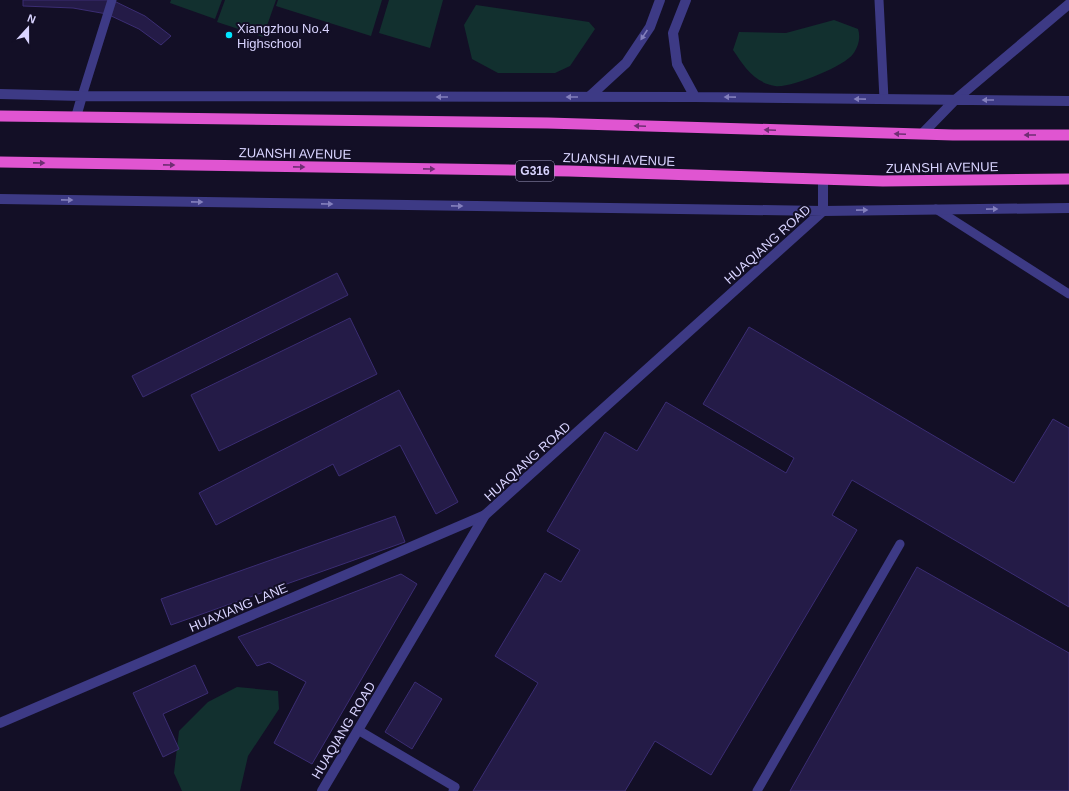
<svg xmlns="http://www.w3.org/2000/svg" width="1069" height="791" font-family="Helvetica,sans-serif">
	<rect width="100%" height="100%" fill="#130f26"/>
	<path fill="#12302f" d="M171,0H222L215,19L170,3Z
		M225,0H276L263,37L217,22Z
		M278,0H382L371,36L276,6Z
		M389,0H443L430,48L379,33Z
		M476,5L589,22L595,29L570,66L555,73H498L472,59L464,25Z
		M834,20L858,29C861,38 858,47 853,54C845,66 789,89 775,86C753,82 744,66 733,50L739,32L786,33Z
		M237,687L278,691L279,709L248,756L240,791H182L174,773L179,731L208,702Z"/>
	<path fill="#241b47" stroke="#3b2d73" d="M23,0H112L145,16L171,36L161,45L139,29L107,14L73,8L23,6Z
		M337,273L348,295L143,397L132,376Z
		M350,318L377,374L219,451L191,395Z
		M749,327L1014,483L1053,419L1069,428V607L852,480L832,515L857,530L711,775L655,741L625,791H473L538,683L495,656L545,573L561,582L580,550L547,531L605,432L637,451L666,402L786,473L794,458L703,404Z
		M399,390L458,502L436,514L400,445L339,476L333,464L216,525L199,493Z
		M395,516L405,542L171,625L161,599Z
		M917,567L1069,653V791H790Z
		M401,574L417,584L312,764L274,743L306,682L269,662L257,666L238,637Z
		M195,665L208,693L163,714L179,749L163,757L133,693Z
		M415,682L442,699L412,749L385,732Z"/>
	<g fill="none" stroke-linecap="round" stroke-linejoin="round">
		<path stroke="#3d3a85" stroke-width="9" d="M879,0L884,99
			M82,96L112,0
			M936,209L1069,294
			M358,730L455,787L453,791
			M757,791L900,544"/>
		<path stroke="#3d3a85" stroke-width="10" d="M955,100L1069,4
			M0,723L485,515"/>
		<path stroke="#3d3a85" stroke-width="10" d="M686,0L673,33L677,64L695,97
			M0,94L82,96L695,97L1069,101
			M589,97L626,63L650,27L660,0
			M76,117L82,96
			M922,134L955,100
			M0,199L823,211L1069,208
			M823,211V179
			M322,791L485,515L823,211"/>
		<path stroke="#e055d1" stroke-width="11" d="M0,116L548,123L953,135H1069
			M0,162L569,171L883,181L1069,179"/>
	</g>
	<defs><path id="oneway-solid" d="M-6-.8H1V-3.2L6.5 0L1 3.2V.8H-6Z"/></defs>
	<g fill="#837fbc">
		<use href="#oneway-solid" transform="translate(644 35) rotate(124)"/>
		<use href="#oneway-solid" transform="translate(442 97) rotate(-180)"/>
		<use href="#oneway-solid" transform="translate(572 97) rotate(-180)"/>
		<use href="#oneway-solid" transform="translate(730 97) rotate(-179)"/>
		<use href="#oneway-solid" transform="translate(860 99) rotate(-179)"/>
		<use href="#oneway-solid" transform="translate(988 100) rotate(-180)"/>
		<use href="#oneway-solid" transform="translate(67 200) rotate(1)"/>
		<use href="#oneway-solid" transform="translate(197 202) rotate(1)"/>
		<use href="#oneway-solid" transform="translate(327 204) rotate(1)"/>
		<use href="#oneway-solid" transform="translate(457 206) rotate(1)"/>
		<use href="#oneway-solid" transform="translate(992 209) rotate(-1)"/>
		<use href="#oneway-solid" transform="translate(862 210) rotate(-1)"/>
	</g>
	<g fill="#6f2e73">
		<use href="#oneway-solid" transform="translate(640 126) rotate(-178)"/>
		<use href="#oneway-solid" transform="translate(770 130) rotate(-178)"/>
		<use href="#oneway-solid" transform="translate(900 134) rotate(-178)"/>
		<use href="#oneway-solid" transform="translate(1030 135) rotate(180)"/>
		<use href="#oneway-solid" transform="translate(39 163) rotate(1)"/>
		<use href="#oneway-solid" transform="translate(169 165) rotate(1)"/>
		<use href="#oneway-solid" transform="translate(299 167) rotate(1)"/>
		<use href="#oneway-solid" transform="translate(429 169) rotate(1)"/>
	</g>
	<circle fill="#00e5ff" stroke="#130f26" stroke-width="1.5" cx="229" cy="35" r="4"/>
	<g text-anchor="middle" stroke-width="4" stroke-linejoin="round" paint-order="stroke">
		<rect fill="#130f26" stroke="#9e99be" stroke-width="1" x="516" y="161" width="38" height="20" rx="3"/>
		<g font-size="12" font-weight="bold" fill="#d9d4ff">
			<text x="535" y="175">G316</text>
		</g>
		<g font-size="13" fill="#d9d4ff" stroke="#130f26" text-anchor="start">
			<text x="237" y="33">Xiangzhou No.4<tspan x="237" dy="15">Highschool</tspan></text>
		</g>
		<g font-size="13" fill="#d9d4ff" stroke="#130f26">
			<text transform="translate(295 153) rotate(1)" y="5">ZUANSHI AVENUE</text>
			<text transform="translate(619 159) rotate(2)" y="5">ZUANSHI AVENUE</text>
			<text transform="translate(942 167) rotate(-1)" y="5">ZUANSHI AVENUE</text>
			<text transform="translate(767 244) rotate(-42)" y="5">HUAQIANG ROAD</text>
			<text transform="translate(527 461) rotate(-42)" y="5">HUAQIANG ROAD</text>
			<text transform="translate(238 607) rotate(-23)" y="5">HUAXIANG LANE</text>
			<text transform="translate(343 730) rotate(-59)" y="5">HUAQIANG ROAD</text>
		</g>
	</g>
	<g transform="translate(28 28) rotate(21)" stroke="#130f26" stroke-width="3" paint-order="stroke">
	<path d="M0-3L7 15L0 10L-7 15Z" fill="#d9d4ff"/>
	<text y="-6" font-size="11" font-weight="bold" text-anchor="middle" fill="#d9d4ff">N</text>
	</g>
</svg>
